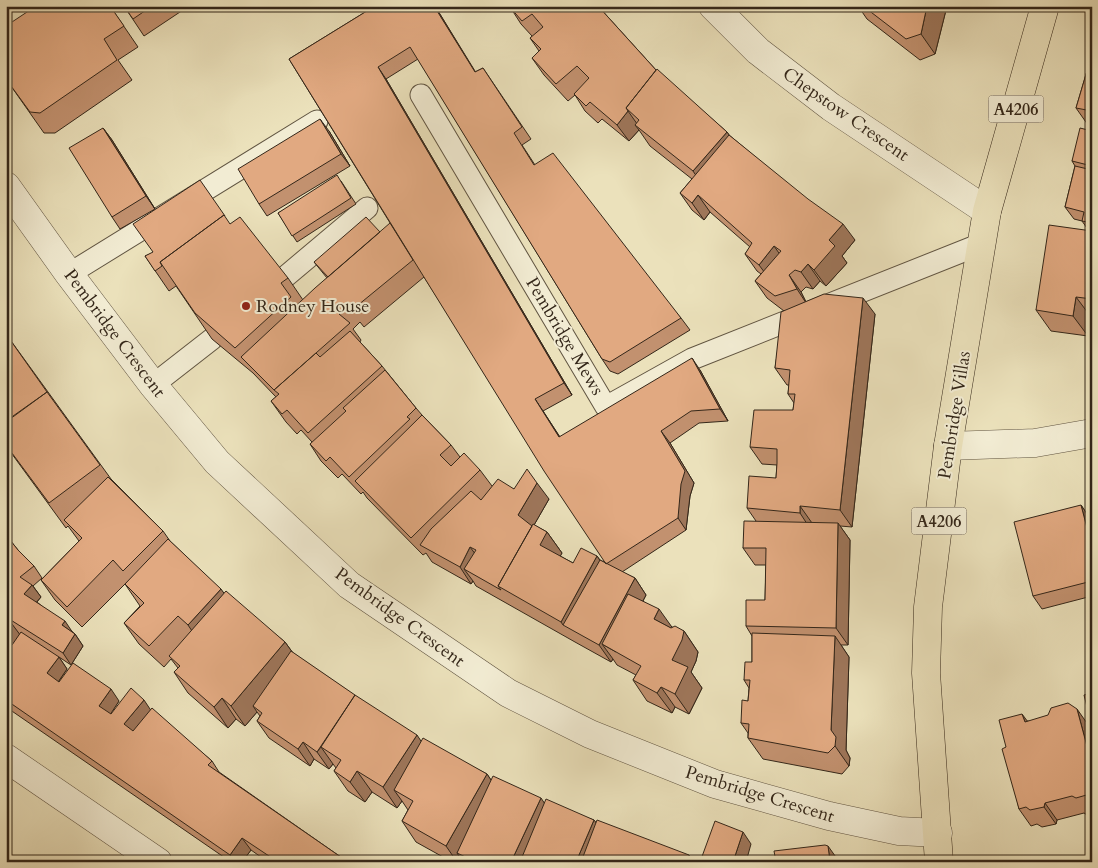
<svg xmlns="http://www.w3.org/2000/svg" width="1098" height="868" font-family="Cardo,serif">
	<rect width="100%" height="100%" fill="#ebe1bb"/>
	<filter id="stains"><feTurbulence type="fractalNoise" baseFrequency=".004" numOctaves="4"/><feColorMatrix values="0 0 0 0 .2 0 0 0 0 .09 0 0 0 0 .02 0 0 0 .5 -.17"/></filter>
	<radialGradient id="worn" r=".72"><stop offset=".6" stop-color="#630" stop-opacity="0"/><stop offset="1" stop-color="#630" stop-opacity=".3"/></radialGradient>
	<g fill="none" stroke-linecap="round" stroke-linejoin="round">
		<g stroke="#615542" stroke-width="23">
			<path id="service" d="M421,95L606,407L692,359L981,244
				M69,274L317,121
				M285,277L367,208
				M153,385L212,339"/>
		</g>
		<g stroke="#615542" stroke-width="29">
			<path id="minor" d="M713,6L758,51L831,107L987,211
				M6,186L69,274L153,385L217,462L349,585L508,693L590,734L715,784L829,816L899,831L938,833
				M948,446L1035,443L1092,433
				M6,758L158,862"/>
		</g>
		<g stroke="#332619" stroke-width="29">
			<path id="primary" d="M939,862L926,673L928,607L948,446L987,211L1045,6"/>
		</g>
		<use href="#service" stroke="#f2ecd3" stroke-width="21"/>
		<use href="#minor" stroke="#f2ecd3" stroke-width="28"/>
		<use href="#primary" stroke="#ebe1bb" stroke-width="28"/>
	</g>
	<path fill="#c2916f" stroke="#332619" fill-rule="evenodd" d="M110,6L138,47L118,60L132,80L55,133H44L6,79Z
		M124,6H189L144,36Z
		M225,6H231L227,9Z
		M375,6H435L475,72L483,68L531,139L522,145L535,165L681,318L690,330L618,374L610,371L602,359L418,59L386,79L572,395L543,411L560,437L700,370L728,421L699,423L670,443L694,483L690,496L686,530L622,572L635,578L646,595L643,601L672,627L684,631L698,652L696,661L691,672L702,688L689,714L675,707L672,713L647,701L633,680L636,675L617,665L613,659L611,662L575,642L476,586L473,581L471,584L432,562L426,553L423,555L367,498L363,492L361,494L342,474L338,478L321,461L310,444L312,442L301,430L297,434L286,422L271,401L276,397L253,373L212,339L176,286L169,291L145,256L230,224L288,278L303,300L327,278L314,262L380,232L395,231L289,59ZM424,277L606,563L600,560L597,556L573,563L560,556L562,553L547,532L534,525L549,499L514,489L492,486L480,470L460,457L451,445L422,415L416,408L382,366L360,342L361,340L353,329L360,322L364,327Z
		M506,6H598L656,70L727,132L729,135L855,240L842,256L847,263L826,286L820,281L813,289L806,287L801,292L806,302L875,314L852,527L840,526L850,540L848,645H841L849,657L846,750L850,758L849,766L842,774L763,759L748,738V733L741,723L748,701L749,688L744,680L752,662V636L746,626L765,600L766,565H755L743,548L756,521L747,508L776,478L777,465L762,464L750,447L793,410L794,403L788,394L789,385H787L775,368L784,311L767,298L755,281L761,274L757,271L745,254L750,247L710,212L704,220L692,210L680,193L692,179L650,146L639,130L629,141L602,119L598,123L585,111L575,95L568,101L544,75L532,58L539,51L530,38L532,36L521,24L512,10L510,12Z
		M858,6H947L935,54L920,60L867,19Z
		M1092,54V125H1088L1076,108Z
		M103,128L112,140L155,209L120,229L112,217Z
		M329,131L350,166L267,216L259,204Z
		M1092,131V317H1091L1088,336L1051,331L1036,310L1089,231L1082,221L1074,219L1065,207L1075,166L1072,161Z
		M341,181L356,204L297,242L278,213Z
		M6,334L111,479L163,531L170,541L224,593L285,642L293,653L421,741L487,774L491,780L544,803L594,820L596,823L694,862H452L416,842L402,821L408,810L402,801L397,808L372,792L365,802L348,791L334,771L336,768L333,764L329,769L314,759L310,766L269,738L257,721L260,716L257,712L245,726L236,719L228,728L188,693L174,672L178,668L171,659L164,667L139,644L124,623L140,606L125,584L127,582L82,627L55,600L41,580L79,541L68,526L66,528L9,450L6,452Z
		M1081,505L1089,517L1092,526V596L1042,609L1033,596Z
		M6,535L18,550L34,566L42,578L33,586L41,597L37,602L75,634L83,646L71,665L59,657L67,669L59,681L119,701L110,714L151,710L212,761L219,772L348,862H268L251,850L242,862H231L6,707Z
		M1027,721L1089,726L1092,737V814L1087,815L1084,813L1057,820L1056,824L1042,827L1037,824L1031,826L1019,809L1006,747Z"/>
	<path fill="#9e765a" stroke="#332619" d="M434,6H435L483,84L475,72Z
		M927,6H947L935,54L921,34Z
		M378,67L386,79L572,395L564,383Z
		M628,111L640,128L635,125L639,130L629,141L617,125Z
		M320,119L329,131L350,166L341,154Z
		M103,128L112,140L155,209L146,196Z
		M727,132L741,152L707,192L693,171Z
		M698,195L710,212L704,220L692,203Z
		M843,224L855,240L842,256L847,263L826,286L814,270L829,240Z
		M774,246L786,263L771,281L759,265Z
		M808,264L820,281L813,289L801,272Z
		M789,275L801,292L808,306L797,289Z
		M1076,297L1091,317L1088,336L1073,316Z
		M863,298L875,314L852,527L840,510Z
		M692,358L700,370L728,421L720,409Z
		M535,399L543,411L568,450L559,437Z
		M661,431L670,443L694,483L690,496L686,530L678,518Z
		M537,483L549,499L530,532L518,515Z
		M1081,505L1089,517L1092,526V547Z
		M800,506L812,523L811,530L800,513Z
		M838,523L850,540L848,645L836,628Z
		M547,532L562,553L555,566L502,588Z
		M470,547L482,563L464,569L473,581L471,584L460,567Z
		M597,556L611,577L563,625L561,622Z
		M635,578L646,595L616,652L602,644L613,659L611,662L599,645Z
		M32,585L41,597L33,606L24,594Z
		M221,589L236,610L202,646L188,625Z
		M659,609L674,630L654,619Z
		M65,621L73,633L62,625Z
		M12,624L21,636L10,651L6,645V632Z
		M684,631L698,652L696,661L691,672L702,688L689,714L675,694L672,660Z
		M75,634L83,646L71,665L63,653Z
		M835,636L849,657L846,750L850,758L849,766L835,746L831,730Z
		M285,642L300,663L253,706L257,712L245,726L231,706Z
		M59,657L67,669L56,685L47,673Z
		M661,687L675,707L672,713L657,693Z
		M111,689L119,701L108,718L99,706Z
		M222,698L236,719L228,728L214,707Z
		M144,700L152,712L132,736L124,724Z
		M1077,709L1089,726L1092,737V765Z
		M1022,714L1034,730L1025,722Z
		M417,735L431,756L394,790L402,801L397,808L383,787Z
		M303,742L314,759L310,766L298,749Z
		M321,747L333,764L329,769L317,752Z
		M357,771L372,792L365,802L350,782Z
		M487,774L501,795L457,853L463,862H457L446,846Z
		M541,798L555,819L535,862H511Z
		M1045,803L1057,820L1056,824L1044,807Z
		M594,820L609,840L599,862H576Z
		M743,832L751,844L746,862H733Z
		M242,838L251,850L242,862H235L230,855Z
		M828,846L838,860L839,862H830Z
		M689,855L694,862H687Z"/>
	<path fill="#e1a981" stroke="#332619" d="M36,6H110L124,26L104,39L117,60L40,113L30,112L6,79V26Z
		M124,6H152L133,19Z
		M375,6H434L475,72L483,68L522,127L514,133L534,165L553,153L681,318L610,362L602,359L410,47L378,67L564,383L535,399L559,437L692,358L720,409L691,411L661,431L685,471L681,484L678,518L606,564L544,471L289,59Z
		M509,6H598L656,70L626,108L628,111L617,125L590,102L586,106L574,94L589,78L577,66L556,84L532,58L541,49L530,38L543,27L532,14L522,21Z
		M863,6H927L921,34L906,39Z
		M1092,54V111L1076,108Z
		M657,69L727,132L693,171L635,125L639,120L626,108Z
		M320,119L341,154L259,204L238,169Z
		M103,128L146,196L112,217L69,148Z
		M1080,128L1092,131V166L1072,161Z
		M729,135L808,199L843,224L829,240L835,246L814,270L808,264L801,272L795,270L789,275L797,289L775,296L755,281L781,251L774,246L759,265L745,254L752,243L698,195L692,203L680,193Z
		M1075,166L1092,170V223L1082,221L1084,212L1065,207Z
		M337,175L351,198L292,236L278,213Z
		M200,180L225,216L224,215L160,262L162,266L155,271L145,256L153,252L133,224Z
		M224,215L230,224L240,217L288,278L281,283L291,297L235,348L195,313L160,262Z
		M366,217L380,232L328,277L314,262Z
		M390,223L413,260L352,310L348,305L339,314L350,323L274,390L241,357L315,288Z
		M1049,225L1092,231V299L1076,297L1073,316L1036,310Z
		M824,294L863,298L840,510L800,506V513L747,508L749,476L776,478L777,463V449L750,447L754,410H793L795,394H788L790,370L775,368L781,312Z
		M350,331L382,366L308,433L287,410L282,414L271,401L279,394L274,390L316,353L320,357Z
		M6,334L47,392L6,421Z
		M385,370L416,408L407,417L410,419L349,477L330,457L326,461L310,444L346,411L343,408Z
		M47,392L100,465L49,503L6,445V422Z
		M422,415L451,445L440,455L451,466L464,453L480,470L411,538L355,481Z
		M527,469L537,483L518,515L532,526L498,586L501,590L464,569L476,550L470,547L460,567L420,545L431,529L471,491L481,500L498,479L514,489Z
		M108,477L163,531L123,571L113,560L67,607L41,580L82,538L64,520Z
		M1081,505L1092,547V581L1033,596L1014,522Z
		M744,521L838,523L836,628L746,626V600H765L766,548H743Z
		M533,524L547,532L540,545L573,563L581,548L597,556L561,622L498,586Z
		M6,535L18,550L34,566L20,577L32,585L24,594L65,621L62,625L75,634L63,653L6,617Z
		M168,539L221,589L188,625L178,616L149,646L124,623L144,603L125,584Z
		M600,560L635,578L599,645L563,625Z
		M226,591L285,642L231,706L222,698L214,707L174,672L180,666L169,656Z
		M628,594L659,609L654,619L671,628L675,626L684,631L682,640L672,660L688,667L675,694L661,687L657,693L633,680L641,666L602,644Z
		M6,620L12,624L6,632Z
		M21,632L59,657L47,673L59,682L73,663L111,689L99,706L111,714L131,688L144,700L124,724L133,731L152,708L212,761L208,765L348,862H278L242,838L230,855L6,700V642L12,645Z
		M752,633L835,636L831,730L836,737L835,746L828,753L748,738L749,724L741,723L742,700L748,701L750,680H744L745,662H752Z
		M291,651L355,695L317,752L303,742L298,749L257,721L262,713L253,706Z
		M1092,693V727L1084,695Z
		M355,695L417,735L383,787L357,771L350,782L334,771L341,760L321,747Z
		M1068,703L1077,709L1092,765V790L1090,794L1076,798L1072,796L1045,803L1044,807L1030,810L1026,807L1019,809L1002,749L1006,747L999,720L1022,714L1025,722L1048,715L1051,708Z
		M423,738L487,774L446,846L402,821L413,801L394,790Z
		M493,776L541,798L511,862H495L489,859L488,862H476L457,853Z
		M546,799L594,820L576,862H520Z
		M597,820L689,855L687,862H581Z
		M715,821L743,832L733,862H700Z
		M825,845L828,846L830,861L838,860V862H776L774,851Z"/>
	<circle fill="#8f2418" stroke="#f2ecd3" stroke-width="2" cx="246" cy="306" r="5"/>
	<g text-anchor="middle" stroke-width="4" stroke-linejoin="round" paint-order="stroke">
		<g fill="#f2ecd3" stroke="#6c6151" stroke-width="1">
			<rect x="988.5" y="95.5" width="55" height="27" rx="4"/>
			<rect x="911.5" y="507.5" width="55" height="27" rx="4"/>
		</g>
		<g font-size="16" font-weight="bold" fill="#332619">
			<text x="1016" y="115">A4206</text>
			<text x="939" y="527">A4206</text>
		</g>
		<g font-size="18" fill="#332619" stroke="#f2ecd3">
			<text transform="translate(846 114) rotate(35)" y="6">Chepstow Crescent</text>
			<text transform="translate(115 333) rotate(53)" y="6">Pembridge Crescent</text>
			<text transform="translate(565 336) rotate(59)" y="6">Pembridge Mews</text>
			<text transform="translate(954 415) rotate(-81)" y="6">Pembridge Villas</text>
			<text transform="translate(400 617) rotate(36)" y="6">Pembridge Crescent</text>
			<text transform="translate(760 794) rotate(17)" y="6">Pembridge Crescent</text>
		</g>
		<g font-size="18" fill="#332619" stroke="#f2ecd3" text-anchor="start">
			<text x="256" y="312">Rodney House</text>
		</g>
	</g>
	<rect width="1098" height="868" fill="none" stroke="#ebe1bb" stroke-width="25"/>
	<rect x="8" y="8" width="1083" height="853" fill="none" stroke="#332619" stroke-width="2.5"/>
	<rect x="12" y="12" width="1073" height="843" fill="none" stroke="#332619"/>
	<rect width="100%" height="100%" filter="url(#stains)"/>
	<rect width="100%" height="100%" fill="url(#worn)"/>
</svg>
